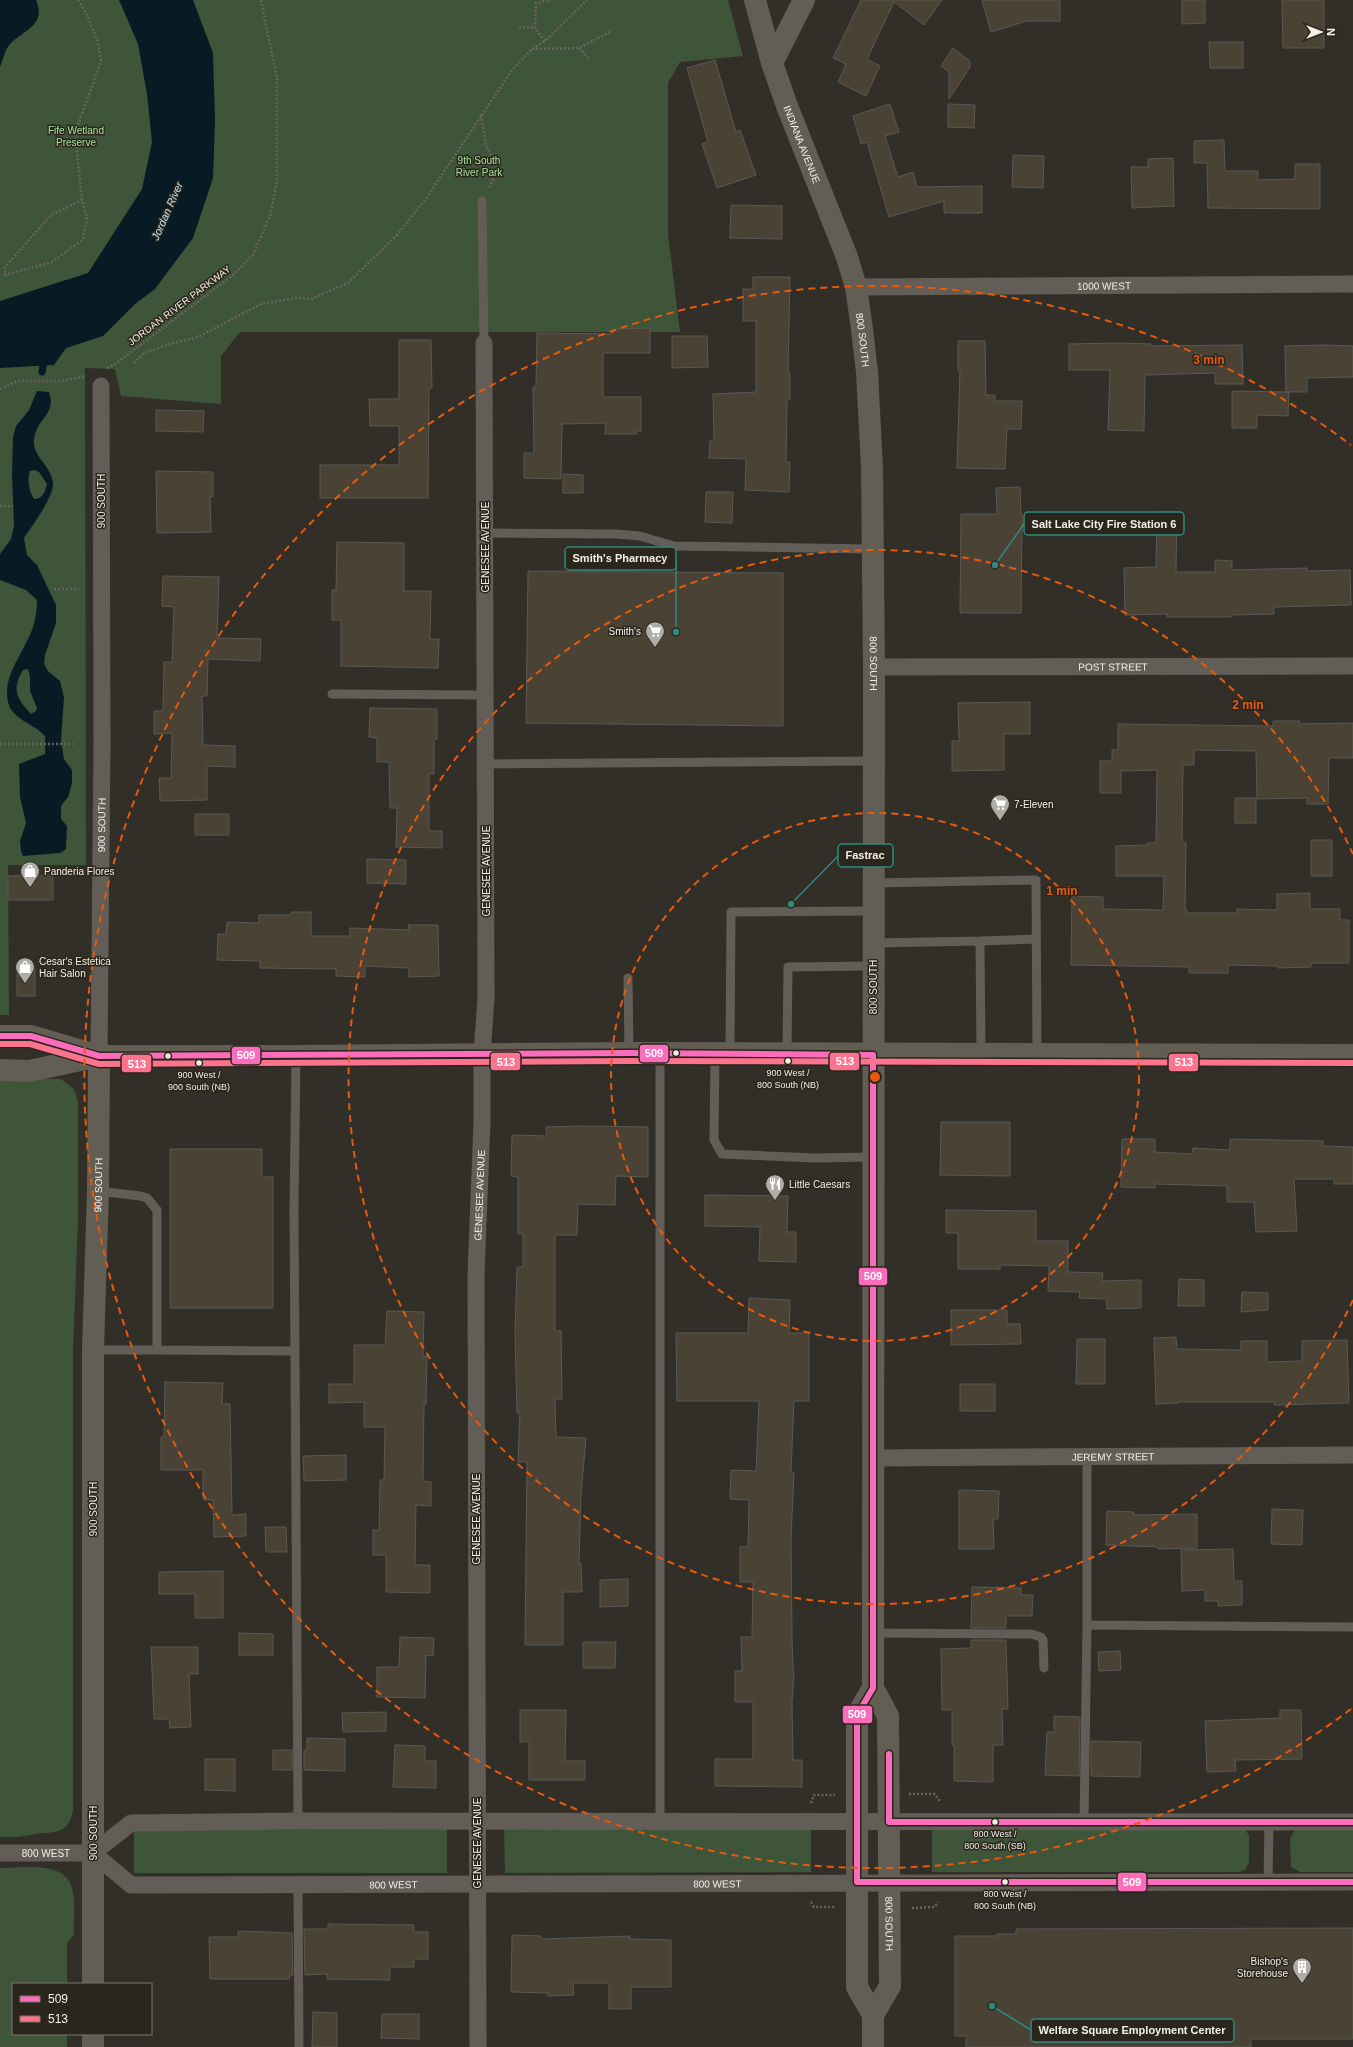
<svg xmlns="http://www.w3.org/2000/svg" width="1353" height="2047" font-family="Helvetica,sans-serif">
	<rect width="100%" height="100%" fill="#322f28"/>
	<path fill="#3f5539" d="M0,0H728L743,56L680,62L668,83V234L680,332H240L221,356V404L121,396L115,369L85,368L86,865H8L9,1015H0Z
		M0,1078L61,1079L74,1089L78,1101V1218L73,1353V1810C68,1836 55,1831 35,1834C23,1837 12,1837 0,1837Z
		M932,1828L1245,1830L1249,1835V1862L1245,1870L1239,1872H932Z
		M1353,1828V1872H1300L1291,1867L1290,1838L1295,1830Z
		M447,1829V1873H134V1830Z
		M504,1829H811V1872L505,1873Z
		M0,1868C22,1868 65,1860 72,1888C76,1902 73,1920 74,1935L67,1943V1984H13V2034H67V2047H0Z"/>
	<path fill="#081a23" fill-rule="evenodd" d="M0,0H36C47,26 23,30 10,44C5,49 3,60 0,67Z
		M119,0H193L213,53L215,120L213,178L193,238L155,289L135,304L103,336L66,348L54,365L0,368V301L88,273L142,189L152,142L147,94L138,44Z
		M37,391L49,392C57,414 37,418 34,439C32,457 53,467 53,484C53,498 32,526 24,538L27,555L37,565L56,605V623L45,655L44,664L48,671L60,681L64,697L61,740L64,759L72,770V783L68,797L61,806V819L67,826L66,849L60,853L23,856L21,851L20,841L26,823L20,797L19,764L45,754V736C35,725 18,721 10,708C0,683 17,662 27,641C34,629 37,613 37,600L26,590L0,580V554L11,539L14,525L12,475L13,437L16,426L29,410ZM34,470L39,472L47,484C45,492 43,499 34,499C29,492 27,479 30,471ZM28,669L30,676V691L37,708L36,711L31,714C17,699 11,690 23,670Z"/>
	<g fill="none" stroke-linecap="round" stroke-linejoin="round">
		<path stroke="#081a23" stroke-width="7" d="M42,372L45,356"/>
	</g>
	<path fill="#4a4335" stroke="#5b5953" d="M861,0H942L924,25L894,2L867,59L880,66L866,96L838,82L846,64L833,58Z
		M982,0H1060V21H1027L991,32Z
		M1182,0H1205V23L1182,24Z
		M1282,0H1324V48H1283Z
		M1209,42H1243V68H1210Z
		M953,48L970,61V67L949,99V72L941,66Z
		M715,60L736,132L740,130L756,175L717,188L702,144L708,142L687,68Z
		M890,104L899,132L885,136L898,177L913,172L917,187L982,186V213H944V201L889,217L867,142L861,144L853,116Z
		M948,104L975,105L974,128L948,127Z
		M1224,140L1225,171H1258V180L1295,179V164H1320V209L1208,208L1207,163H1194V141Z
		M1013,155L1044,156L1043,188L1012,187Z
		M1173,158L1174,206L1132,208L1131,167H1148V159Z
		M731,205L782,206V239L730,238Z
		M753,277H790L788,373H790V399H787L786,462H790L789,492L745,490L746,459L709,458L710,441H714L713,394L756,392V321H743V289H753Z
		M650,328V353H603V397H641V431H637V434H605L606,423L562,424L561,479L524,478V453H534L533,387H536L537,333L613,334V329Z
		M672,336H707L708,367L672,368Z
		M399,340H431L432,388H429L428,498H320V465H399V426H370L369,399H399Z
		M958,341H985L986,395H995V401H1022L1021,429H1007L1005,469L957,468L960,371H958Z
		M1120,343L1151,344V346L1242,345L1243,384H1215V373L1145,375L1144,431L1108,430L1110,370H1069V344Z
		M1322,345L1353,346V377L1307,378V392H1286L1285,346Z
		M1232,391L1289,392L1288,416L1257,415V428H1232Z
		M156,410L204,411L203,432L156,431Z
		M156,471L213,472V497H210L211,532L157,533Z
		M563,474L583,475V493H563Z
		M1020,487L1021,514H1022L1021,613H960L961,514H997L996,488Z
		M706,492H733L732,523L705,522Z
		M1157,512H1177L1176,572H1215V560L1232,561V570L1307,568V571L1350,570L1351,605L1274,607V614L1231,615V617H1167V614L1125,615L1124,568L1156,567Z
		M337,542L404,543V591H431L430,639H439L438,668L341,666V620H332V590H336Z
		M528,571L783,573V726L526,723Z
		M163,576L219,577L217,638L261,639L260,661L208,659L207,696H202L203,745L235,746V767L207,766V800L160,801L159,778H171L172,733L154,734V711H163L164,662H172L174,607L162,606Z
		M1030,702V734H1004V770L952,771V741H959L958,703Z
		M370,708L437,709V739H434V774H429V831H442V848L396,847L397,808H390L389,762H377V738L369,737Z
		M1273,721H1300L1299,724L1353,723V758H1329L1328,804H1307V798L1257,799L1256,751L1194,750V765H1183L1182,842L1186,843L1185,910H1187V913H1237V909L1277,910V894L1310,893V909H1340V920H1349V963H1311V967L1278,968V966L1228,965V973H1189V967L1071,965L1072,896L1103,897V909L1163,910L1164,876H1116V846L1147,845V843H1156L1157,770L1121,771V793H1100V761H1112V750H1118V724L1273,726Z
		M1235,798H1256V823H1235Z
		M195,814H229V835H195Z
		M1311,840H1332V876H1311Z
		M367,859L406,860V884L367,883Z
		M53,875V900H8V876Z
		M291,912H311V936H350V928L409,930L408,925H438L439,976L409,977V968L365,966V977L336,976V969L260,968V961L217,960L218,934H226L227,922L259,923V915H291Z
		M17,968H35V996H17Z
		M941,1122H1010V1176L940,1175Z
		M581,1126L648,1127V1177L616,1176L615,1205L578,1204L577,1235H555V1331H561L562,1399H555L556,1437L586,1438L581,1495L579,1563H581L582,1592H563V1645H525L527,1462H518L520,1413H517L515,1332L517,1267H523V1234H518V1177L511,1176L512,1135L547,1136L546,1127Z
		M1122,1139H1155V1152L1192,1154L1193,1148L1230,1150V1139L1323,1141V1146L1353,1147V1184H1334V1179H1294L1297,1231L1256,1232L1254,1202H1227V1186L1155,1184V1188L1121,1187Z
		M170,1149H262V1177H273V1308H170Z
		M705,1195L788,1196L787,1232H796V1262L759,1261L760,1227L705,1226Z
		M946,1210L1036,1211V1241H1068V1272L1103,1273L1102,1281L1141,1280V1308L1107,1309L1106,1299L1079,1298L1080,1292L1048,1291L1049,1266L1000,1265V1269H958V1233H946Z
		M1179,1279L1204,1280V1306H1178Z
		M1242,1292L1268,1293V1310L1241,1312Z
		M749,1298L790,1300L789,1333H809V1401H794L791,1472L794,1473L791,1539L792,1636L793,1671H794L792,1703L793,1760H802V1787L715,1786V1759H753V1702H735V1671H742L741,1637H752L753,1582H740V1547H748L749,1500L730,1499L731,1470L756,1471L759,1401H677L676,1333H748Z
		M951,1310H1007V1324H1020L1021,1344L951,1345Z
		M387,1311L424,1312L423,1356H427L426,1404H424L423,1481L431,1482V1506L416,1505L415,1565H430V1593L386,1592V1555H373V1530H379L380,1480H384L385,1427H364V1402L329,1403V1384H354V1345H385Z
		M1176,1337L1177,1349L1241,1350V1341H1267V1362L1302,1361V1341L1347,1340L1349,1403L1274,1405V1402H1178V1403L1156,1404L1154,1338Z
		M1077,1339H1105V1384H1076Z
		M165,1382L223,1383L222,1404H230L232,1515L246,1514V1536L214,1537L213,1500H203V1470H161V1437H164Z
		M960,1384H995V1411H960Z
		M346,1455V1480L304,1481L303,1456Z
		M959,1490L999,1491L998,1519H993L994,1549H959Z
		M1272,1509L1303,1510L1302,1545L1271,1544Z
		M1107,1511L1134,1512V1515L1197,1514V1548L1158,1549V1547L1106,1545Z
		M265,1527H286L287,1552H266Z
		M1233,1549L1234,1581H1242V1605L1218,1606V1601H1205V1590L1182,1591L1181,1550Z
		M223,1571V1618H195V1594H159V1572Z
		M628,1579V1606L600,1607V1580Z
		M972,1587L1021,1588V1595H1033L1032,1616H1006V1628H971Z
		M239,1633L273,1634V1655H239Z
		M400,1637L434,1638L433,1656L426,1655L425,1698L377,1697V1667H399Z
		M971,1640H1006L1008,1709H1002L1003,1745H993V1782L954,1781V1745H952V1710H942L941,1649L971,1648Z
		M583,1642H616L615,1668H583Z
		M151,1647H198V1674H189L191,1727L170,1728L169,1719H154Z
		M1120,1651L1121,1670L1099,1671L1098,1652Z
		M520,1710H566L565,1761H585V1780H529V1742H520Z
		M1280,1710H1301L1302,1759L1235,1760L1236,1771L1207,1772L1205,1721L1280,1718Z
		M386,1712V1731L343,1732L342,1713Z
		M1054,1716L1080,1717L1079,1776L1045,1775L1047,1732H1054Z
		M307,1738L345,1739V1771L304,1770V1750H307Z
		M1091,1741L1141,1742L1140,1777L1091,1776Z
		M395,1745L425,1746V1761H436V1788L393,1787Z
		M273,1750H292V1770H273Z
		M205,1759H235V1791L205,1790Z
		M328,1924L414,1925V1932H428V1959H414V1967H390V1980L327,1979V1974L305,1975L304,1929H328Z
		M1353,1928V2039H1251V2047H966V2036H955V1936H997V1934H1016V1929Z
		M238,1931L292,1933L293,1975H290L289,1979H210L209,1937H238Z
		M512,1935L541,1936V1939L630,1936V1939L671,1940V1987H631V2009H609V1983H573L574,1995L548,1996V1993L511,1992Z
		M313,2012L337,2013V2047H312Z
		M382,2014H419V2039L381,2038Z"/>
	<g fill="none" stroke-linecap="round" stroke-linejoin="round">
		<path stroke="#68655f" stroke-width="2.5" stroke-dasharray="2 2" stroke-linecap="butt" d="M78,0L86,13L97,39L101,61L75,133L82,200L87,217L83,240L52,262L5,275V267L51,215L82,200
			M519,27L535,28
			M545,41L535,28L536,3L551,0
			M579,48L589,59
			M532,49L579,48L612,31
			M481,115L486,145L498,171L489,188
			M134,363L144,353L173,343L198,337L261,304L296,298L311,299L348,283L398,234L427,197L512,70L532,49L545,41L587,0
			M107,368L114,365L232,276L253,255L270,216L277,181V78L261,0
			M0,389L18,381H63L84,376
			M0,506H13
			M54,589H79
			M0,744H73
			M909,1794H934L941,1802
			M811,1803L814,1795H835
			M811,1902L814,1907H835
			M912,1908L935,1907L938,1902"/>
		<path stroke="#625d56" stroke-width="9" d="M482,201L484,343
			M485,533L616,534L640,536L674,546L873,549
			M332,694L485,695
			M486,764L873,761
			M874,883L1036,880L1037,1054
			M980,941L1036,939
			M874,943L980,941L981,1054
			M628,978L629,1053
			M660,1053V1821
			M730,1053L731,912L873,911
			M787,1053L788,967L873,966
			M715,1054L714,1140L722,1154L815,1158L873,1157
			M296,1056L294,1209L298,1821
			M93,1350H157V1210L147,1198L140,1196L98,1191
			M157,1350L295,1351
			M1087,1625L1353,1627
			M873,1633L1031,1634L1041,1637L1043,1640L1044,1668
			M1084,1822L1087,1625V1457
			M1268,1882L1269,1822
			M298,1884L299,2047"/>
		<g stroke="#625d56" stroke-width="17">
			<path id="s1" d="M856,287L1353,284"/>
			<path id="s2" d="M874,667L1353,666"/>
			<path id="s3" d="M99,1056L102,743L101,386"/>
			<path id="s4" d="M873,1458L1353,1455"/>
			<path id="s5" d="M0,1853H93L131,1823L298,1821L1353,1822"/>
			<path id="s6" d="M93,1853L131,1885L1353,1882"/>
			<path id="s7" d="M478,2047L476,1274L482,1122V1054L486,998L484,343"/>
		</g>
		<g stroke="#635e54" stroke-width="22">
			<path id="s8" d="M755,0L772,63L787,106L847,257L856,287L862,329L867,372L872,468L874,667L873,1688L888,1716L890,1986L873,2015V2047"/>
			<path d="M772,63L804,0"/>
			<path d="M0,1036H31L96,1055"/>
			<path d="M0,1070L29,1071L99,1056H296L629,1053L1353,1055"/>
			<path d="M873,1688L857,1715V1987L873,2015"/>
			<path id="s9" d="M93,1984V1350L98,1191L99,1056"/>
			<path d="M93,2047V2034"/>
		</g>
		<g stroke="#2b261c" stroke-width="9">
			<path id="bus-1" d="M0,1036H31L99,1056L629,1053L873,1055
				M873,1055V1688L857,1715V1882H1353
				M889,1754V1822H1353"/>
		</g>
		<g stroke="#2b261c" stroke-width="9">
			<path id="bus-2" d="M0,1044H30L99,1064L629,1061L1353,1063"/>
		</g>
		<use href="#bus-1" stroke="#fb6dba" stroke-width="6"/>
		<use href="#bus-2" stroke="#fc738d" stroke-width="6"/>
	</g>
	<g fill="none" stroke="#e8590c" stroke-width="2" stroke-dasharray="7 5">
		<circle cx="875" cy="1077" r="264"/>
		<path d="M1353 1300A527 527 0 1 1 1353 854"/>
		<path d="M1351 1709A791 791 0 1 1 1351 445"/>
	</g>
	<defs>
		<g id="supermarket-pin" transform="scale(1)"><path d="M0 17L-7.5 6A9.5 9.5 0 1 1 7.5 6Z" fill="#afaca5" stroke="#2b261c"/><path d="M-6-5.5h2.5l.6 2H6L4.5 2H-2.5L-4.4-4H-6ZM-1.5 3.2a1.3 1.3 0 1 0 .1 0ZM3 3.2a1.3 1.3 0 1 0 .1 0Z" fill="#fff"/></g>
		<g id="shop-pin" transform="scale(1)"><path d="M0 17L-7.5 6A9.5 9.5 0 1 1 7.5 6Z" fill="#afaca5" stroke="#2b261c"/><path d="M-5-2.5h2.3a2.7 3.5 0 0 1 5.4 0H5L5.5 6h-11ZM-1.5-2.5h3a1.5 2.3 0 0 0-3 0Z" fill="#fff"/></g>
		<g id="restaurant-pin" transform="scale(1)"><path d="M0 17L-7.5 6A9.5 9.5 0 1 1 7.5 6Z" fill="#afaca5" stroke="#2b261c"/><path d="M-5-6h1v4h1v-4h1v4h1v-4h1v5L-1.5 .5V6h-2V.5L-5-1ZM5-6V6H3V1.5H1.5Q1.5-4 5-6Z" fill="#fff"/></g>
		<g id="building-pin" transform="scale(1)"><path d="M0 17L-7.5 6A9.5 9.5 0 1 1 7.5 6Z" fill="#afaca5" stroke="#2b261c"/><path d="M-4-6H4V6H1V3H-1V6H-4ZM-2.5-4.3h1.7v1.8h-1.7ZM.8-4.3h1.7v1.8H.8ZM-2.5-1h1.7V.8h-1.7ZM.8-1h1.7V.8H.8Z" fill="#fff"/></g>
	</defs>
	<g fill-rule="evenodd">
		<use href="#supermarket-pin" x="655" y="631"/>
		<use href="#supermarket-pin" x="1000" y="804"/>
		<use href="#shop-pin" x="30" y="871"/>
		<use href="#shop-pin" x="25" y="967"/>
		<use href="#restaurant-pin" x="775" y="1184"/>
		<use href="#building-pin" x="1302" y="1967"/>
	</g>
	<g fill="#f3efe8" stroke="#2b261c" stroke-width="1.5">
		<circle cx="676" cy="1053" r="3.5"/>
		<circle cx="168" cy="1056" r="3.5"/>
		<circle cx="788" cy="1061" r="3.5"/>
		<circle cx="199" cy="1063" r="3.5"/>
		<circle cx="995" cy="1822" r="3.5"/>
		<circle cx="1005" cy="1882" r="3.5"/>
	</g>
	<g text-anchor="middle" stroke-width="3" stroke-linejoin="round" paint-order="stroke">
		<g font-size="9" fill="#f3efe8" stroke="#2b261c">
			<text x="788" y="1076">900 West /<tspan x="788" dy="12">800 South (NB)</tspan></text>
			<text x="199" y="1078">900 West /<tspan x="199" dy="12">900 South (NB)</tspan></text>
			<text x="995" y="1837">800 West /<tspan x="995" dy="12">800 South (SB)</tspan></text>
			<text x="1005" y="1897">800 West /<tspan x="1005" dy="12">800 South (NB)</tspan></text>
		</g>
		<g font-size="10" fill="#a6e29b" stroke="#2b261c">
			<text x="76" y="134">Fife Wetland<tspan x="76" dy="12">Preserve</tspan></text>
			<text x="479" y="164">9th South<tspan x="479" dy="12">River Park</tspan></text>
		</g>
		<g font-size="10" fill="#f3efe8" stroke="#2b261c">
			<text dy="4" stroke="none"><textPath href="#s8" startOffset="152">INDIANA AVENUE</textPath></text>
			<text dy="4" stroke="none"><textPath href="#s1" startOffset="248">1000 WEST</textPath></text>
			<text transform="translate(179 305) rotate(-37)" y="4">JORDAN RIVER PARKWAY</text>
			<text dy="4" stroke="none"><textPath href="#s8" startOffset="358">800 SOUTH</textPath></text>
			<text transform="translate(101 501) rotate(-90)" y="4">900 SOUTH</text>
			<text transform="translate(485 547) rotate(-90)" y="4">GENESEE AVENUE</text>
			<text dy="4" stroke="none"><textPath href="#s8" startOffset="682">800 SOUTH</textPath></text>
			<text dy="4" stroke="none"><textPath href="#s2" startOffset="239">POST STREET</textPath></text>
			<text dy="4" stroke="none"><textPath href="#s3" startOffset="231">900 SOUTH</textPath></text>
			<text transform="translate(486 871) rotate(-90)" y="4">GENESEE AVENUE</text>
			<text transform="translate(873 987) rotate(-90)" y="4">800 SOUTH</text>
			<text dy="4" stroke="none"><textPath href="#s9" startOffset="799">900 SOUTH</textPath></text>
			<text dy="4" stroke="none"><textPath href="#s7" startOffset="852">GENESEE AVENUE</textPath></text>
			<text dy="4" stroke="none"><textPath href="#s4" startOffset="240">JEREMY STREET</textPath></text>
			<text transform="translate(93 1509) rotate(-90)" y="4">900 SOUTH</text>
			<text transform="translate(476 1519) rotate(-90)" y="4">GENESEE AVENUE</text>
			<text transform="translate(93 1833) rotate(-90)" y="4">900 SOUTH</text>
			<text transform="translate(477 1843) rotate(-90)" y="4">GENESEE AVENUE</text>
			<text dy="4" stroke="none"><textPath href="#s5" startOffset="46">800 WEST</textPath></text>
			<text dy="4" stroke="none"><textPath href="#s6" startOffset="636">800 WEST</textPath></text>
			<text dy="4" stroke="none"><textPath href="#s6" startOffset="312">800 WEST</textPath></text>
			<text dy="4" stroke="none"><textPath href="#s8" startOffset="1946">800 SOUTH</textPath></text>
		</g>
		<g font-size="10" fill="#f3efe8" stroke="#2b261c" text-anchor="start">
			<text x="641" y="635" text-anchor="end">Smith's</text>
			<text x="1014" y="808">7-Eleven</text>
			<text x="44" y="875">Panderia Flores</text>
			<text x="39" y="965">Cesar's Estetica<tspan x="39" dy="12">Hair Salon</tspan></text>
			<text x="789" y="1188">Little Caesars</text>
			<text x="1288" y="1965" text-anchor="end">Bishop's<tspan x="1288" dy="12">Storehouse</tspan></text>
		</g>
		<g font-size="11" font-style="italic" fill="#bde1f4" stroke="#2b261c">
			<text transform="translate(167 211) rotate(-66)" y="4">Jordan River</text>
		</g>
	</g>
	<circle cx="875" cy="1077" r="6" fill="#e8590c" stroke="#2b261c" stroke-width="2"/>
	<g font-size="12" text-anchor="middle" font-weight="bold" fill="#e8590c" stroke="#2b261c" stroke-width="3" stroke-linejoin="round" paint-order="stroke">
		<text x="1209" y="364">3 min</text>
		<text x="1248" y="709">2 min</text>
		<text x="1062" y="895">1 min</text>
	</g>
	<path fill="none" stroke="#318880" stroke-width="1.5" d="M995 565L1024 524M676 632L676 558M791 904L838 856M992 2006L1031 2030"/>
	<g fill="#318880" stroke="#2b261c" stroke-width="1.5">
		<circle cx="995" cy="565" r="4"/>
		<circle cx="676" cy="632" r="4"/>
		<circle cx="791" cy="904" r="4"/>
		<circle cx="992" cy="2006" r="4"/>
	</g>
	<g fill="#2b261c" stroke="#318880" stroke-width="1.5">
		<rect x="1024" y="512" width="160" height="23" rx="4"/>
		<rect x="565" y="547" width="111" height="23" rx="4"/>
		<rect x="838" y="844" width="55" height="23" rx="4"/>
		<rect x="1031" y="2019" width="203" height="23" rx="4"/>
	</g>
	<g font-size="11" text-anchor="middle" font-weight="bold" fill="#f3efe8">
		<text x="1104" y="528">Salt Lake City Fire Station 6</text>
		<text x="620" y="562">Smith's Pharmacy</text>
		<text x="865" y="859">Fastrac</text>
		<text x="1132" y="2034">Welfare Square Employment Center</text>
	</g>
	<g stroke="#2b261c" stroke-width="1.5">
		<rect x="639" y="1044" width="30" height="19" rx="4" fill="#fb6dba"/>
		<rect x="231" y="1046" width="30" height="19" rx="4" fill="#fb6dba"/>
		<rect x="829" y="1052" width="31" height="19" rx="4" fill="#fc738d"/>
		<rect x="490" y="1052" width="31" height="19" rx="4" fill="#fc738d"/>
		<rect x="1168" y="1053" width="31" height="19" rx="4" fill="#fc738d"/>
		<rect x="121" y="1054" width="31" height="19" rx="4" fill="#fc738d"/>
		<rect x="858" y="1267" width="30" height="19" rx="4" fill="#fb6dba"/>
		<rect x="842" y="1705" width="31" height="19" rx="4" fill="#fb6dba"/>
		<rect x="1117" y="1872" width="30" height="20" rx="4" fill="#fb6dba"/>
	</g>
	<g font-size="11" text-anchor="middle" font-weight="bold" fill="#fff">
		<text x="654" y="1057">509</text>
		<text x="246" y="1059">509</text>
		<text x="845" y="1065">513</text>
		<text x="506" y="1066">513</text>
		<text x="1184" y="1066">513</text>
		<text x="137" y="1068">513</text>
		<text x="873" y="1280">509</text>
		<text x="857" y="1718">509</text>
		<text x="1132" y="1886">509</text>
	</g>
	<rect x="12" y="1983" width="140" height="52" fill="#2b261c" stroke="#7b766e"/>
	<rect x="20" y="1996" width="20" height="6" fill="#fb6dba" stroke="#7b766e"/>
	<text x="48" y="2003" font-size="12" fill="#f3efe8">509</text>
	<rect x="20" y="2016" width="20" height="6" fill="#fc738d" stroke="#7b766e"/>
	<text x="48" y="2023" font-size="12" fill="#f3efe8">513</text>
	<g transform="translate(1321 32) rotate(90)" stroke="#2b261c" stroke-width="3" paint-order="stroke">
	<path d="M0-3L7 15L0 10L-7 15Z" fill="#f3efe8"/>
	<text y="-6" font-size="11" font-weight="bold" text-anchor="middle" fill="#f3efe8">N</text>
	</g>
</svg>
